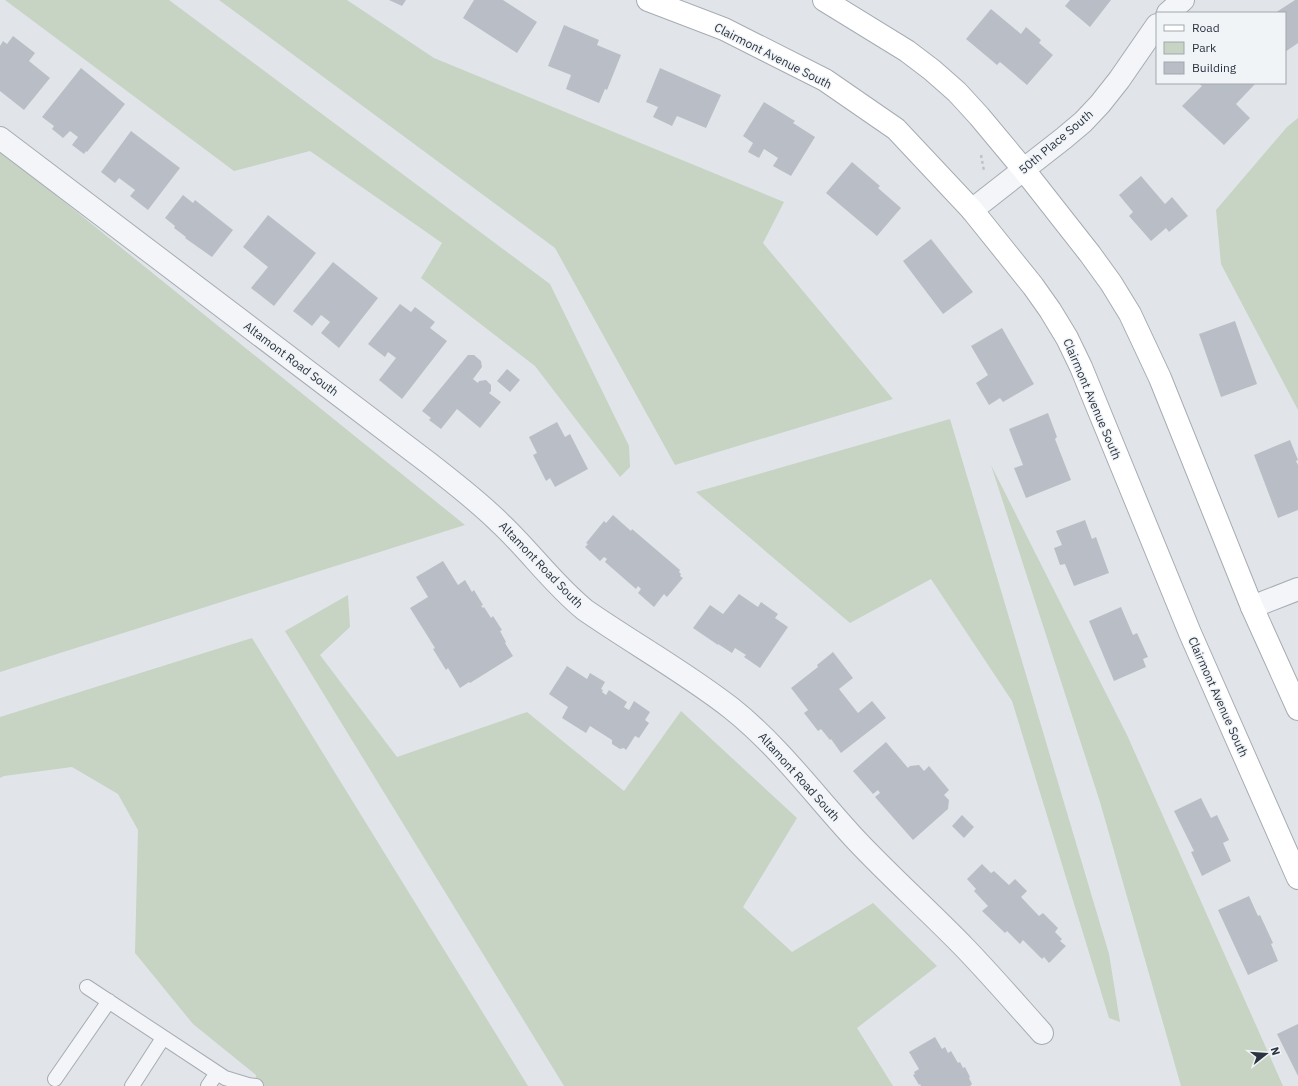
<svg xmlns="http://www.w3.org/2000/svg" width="1298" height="1086" font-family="'IBM Plex Sans',sans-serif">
	<rect width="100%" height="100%" fill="#e1e5e9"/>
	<path fill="#c7d3c3" d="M5,0H169L550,284L629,446L630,467L620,477L535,366L421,278L442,243L310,151L234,171Z
		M219,0H347L434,58L784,202L763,243L893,399L675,465L555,248Z
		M1298,118V410L1221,264L1216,210L1287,127Z
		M0,150L465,525L0,672Z
		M950,419L1109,954L1120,1022L1109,1018L1012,701L931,579L850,623L696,492Z
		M991,465L1127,735L1283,1086H1181L1100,802Z
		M348,595L350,627L320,655L397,757L527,712L624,791L681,711L797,818L743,907L792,952L873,903L937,966L857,1028L893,1086H564L285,631Z
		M252,638L528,1086H255L256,1075L193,1024L135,953L138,830L118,794L72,767L4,776L0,778V717Z"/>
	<path fill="#b9bec6" d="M389,0H406L402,6Z
		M474,0H503L537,22L517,53L463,18Z
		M1070,0H1111L1090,27L1065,6Z
		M1295,0H1298V43L1285,52V13H1275Z
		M991,9L1021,34L1026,27L1041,40L1039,43L1053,55L1027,85L1000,62L997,65L966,39Z
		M564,25L599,40L597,45L621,55L607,90L605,89L599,103L566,89L571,75L548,66Z
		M13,36L35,53L29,61L50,78L24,110L0,91V46L3,41L7,44Z
		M81,68L125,104L87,152L86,151L84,154L72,145L78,137L70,131L63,138L52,129L54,126L42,117Z
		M660,68L721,95L706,128L677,116L672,126L653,117L658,107L646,102Z
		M1198,83H1256L1236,104L1250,118L1224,145L1182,106L1202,86Z
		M764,102L795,121L793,123L815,137L791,176L773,166L778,158L764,149L759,158L748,152L753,143L743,136Z
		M131,131L180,168L148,210L130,196L135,190L119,178L115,183L101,172Z
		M852,162L880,186L878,188L901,208L877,236L826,193Z
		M1141,176L1165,204L1172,197L1188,216L1169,232L1166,228L1151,241L1129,216L1133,212L1119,195Z
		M183,195L193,203L195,200L233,230L212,257L185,238L186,237L174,228L175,226L165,218Z
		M268,215L316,253L274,306L251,288L268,267L243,247Z
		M931,239L973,292L943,314L903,261Z
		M333,262L378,298L339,348L321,333L330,322L321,315L312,326L293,311Z
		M400,304L411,312L415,307L435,322L430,328L447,341L402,399L379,380L396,358L388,352L385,357L368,344Z
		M1235,321L1257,384L1221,397L1199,334Z
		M1002,328L1034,384L1003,402L1000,398L989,405L976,383L988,375L971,346Z
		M468,355H474L481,361L482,367L473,379L478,383L479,381L486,380L491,385V391L489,393L501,402L480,428L457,409L441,429L429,420L431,418L422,411Z
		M507,369L520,380L510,392L497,381Z
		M1048,413L1057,437L1055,439L1071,480L1026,498L1014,468L1023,465L1009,429Z
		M557,422L565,437L570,434L588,469L555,487L550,478L546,481L533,455L537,453L529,437Z
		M1290,440L1298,460L1296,461L1298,465V510L1278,518L1254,455Z
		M613,515L631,531L632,529L680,570L679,572L681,574L680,576L683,578L667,597L664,594L654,607L638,593L641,589L638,586L636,589L605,562L607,559L604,557L600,561L585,547L588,544L586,543L604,521L606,523Z
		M1085,520L1092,539L1096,537L1109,573L1074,586L1065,564L1060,565L1054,548L1062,545L1056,531Z
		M443,561L458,585L465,580L472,592L474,590L483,605L481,606L483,608L484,607L491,618L493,616L502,630L500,631L506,642L505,643L513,656L470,683L469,682L460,688L448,668L446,670L433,649L435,648L410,608L428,597L416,577Z
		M739,594L758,607L761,602L778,614L775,618L788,627L760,668L744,657L746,655L735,648L732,653L718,644V645L693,628L710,605L723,614Z
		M1121,607L1133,635L1137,633L1148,657L1143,659L1146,667L1114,681L1089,621Z
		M833,652L853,678L839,689L858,713L872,701L886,718L841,753L831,739L830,740L821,729L818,731L804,713L808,710L791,688L818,667L817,665Z
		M567,666L587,679L590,673L605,682L601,689L603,690L602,692L606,695L609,690L627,702L624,707L629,710L634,701L650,712L645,720L649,723L639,738L635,736L626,750L624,748L620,749L612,744V740L590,726L586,733L562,718L568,707L549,694Z
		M886,742L908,768L910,766L919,765L924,771L929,766L949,790L944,795L949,800L948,809L913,840L875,797L880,793L878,790L873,794L853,771Z
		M1201,798L1211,818L1217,815L1229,840L1223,843L1231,861L1202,876L1191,852L1194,851L1174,811Z
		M962,815L974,827L964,838L952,826Z
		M982,864L991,873L994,871L1009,885L1015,879L1027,891L1021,897L1039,916L1043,913L1058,928L1055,932L1062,939L1060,941L1066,946L1049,963L1044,957L1042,959L1023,940L1020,944L1007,931L1005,933L982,911L988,906L974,891L976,889L967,879Z
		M1249,896L1258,916L1260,915L1273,943L1271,944L1278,961L1248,975L1218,910Z
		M1298,1024V1076L1277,1034Z
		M935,1037L942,1049L945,1047L948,1053L951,1051L958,1063L960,1062L963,1068L965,1067L970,1077L969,1078L972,1084L970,1086H921L920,1084L919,1085L913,1075L915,1074L914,1072L919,1069L909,1052Z"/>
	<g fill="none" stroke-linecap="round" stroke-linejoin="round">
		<g stroke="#a6acb3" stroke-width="16">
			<path id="lane" d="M87,987L225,1078L248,1085L256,1086
				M55,1079L109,1001
				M132,1086L163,1038
				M208,1086L217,1073"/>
		</g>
		<g stroke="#a6acb3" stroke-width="24">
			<path id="street" d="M1168,13L1183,0
				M0,138L430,464C454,483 478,501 500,523C530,551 553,584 585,610C634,644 685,672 731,708C780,747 815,796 857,841C891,877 929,911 964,947C991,975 1016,1004 1042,1033
				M972,210L1064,138L1083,122L1100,104L1119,80L1157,25
				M1252,607L1298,589"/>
		</g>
		<g stroke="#a6acb3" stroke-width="24">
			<path id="secondary" d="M648,0L724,29L825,80L896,129L972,210L1033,286L1050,310L1067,338L1081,367L1190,633L1298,878
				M824,0L907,51L932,70L957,92L979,116L1024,170L1090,254L1111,283L1130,314L1160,378L1252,607L1298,709"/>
		</g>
		<path stroke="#bfc3c8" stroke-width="2.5" stroke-dasharray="3 3" stroke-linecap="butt" d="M981,155L984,171"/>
		<use href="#lane" stroke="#f4f5f8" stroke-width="14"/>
		<use href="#street" stroke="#f4f5f8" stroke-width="22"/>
		<use href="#secondary" stroke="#fff" stroke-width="22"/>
	</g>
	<g text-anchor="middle" stroke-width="3" stroke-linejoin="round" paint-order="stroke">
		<g font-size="12" fill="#2a3340" stroke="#f1f4f7">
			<text transform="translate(773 56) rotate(27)" y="4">Clairmont Avenue South</text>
			<text transform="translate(1056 142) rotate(-40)" y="4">50th Place South</text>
			<text transform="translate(291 359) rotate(37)" y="4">Altamont Road South</text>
			<text transform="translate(1092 399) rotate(67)" y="4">Clairmont Avenue South</text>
			<text transform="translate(541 565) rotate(46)" y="4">Altamont Road South</text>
			<text transform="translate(1218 697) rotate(66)" y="4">Clairmont Avenue South</text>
			<text transform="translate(799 777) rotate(48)" y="4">Altamont Road South</text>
		</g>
	</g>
	<rect x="1156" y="12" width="130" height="72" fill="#f1f4f7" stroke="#a1a7ae"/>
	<rect x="1164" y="25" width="20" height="6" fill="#ffffff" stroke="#a1a7ae"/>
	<text x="1192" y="32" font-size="12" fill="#2a3340">Road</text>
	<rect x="1164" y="42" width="20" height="12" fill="#c7d3c3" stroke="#a1a7ae"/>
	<text x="1192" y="52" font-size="12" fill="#2a3340">Park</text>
	<rect x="1164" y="62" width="20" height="12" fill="#b9bec6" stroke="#a1a7ae"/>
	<text x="1192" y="72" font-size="12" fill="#2a3340">Building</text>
	<g transform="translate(1266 1054) rotate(73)" stroke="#f1f4f7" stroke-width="3" paint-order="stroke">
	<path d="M0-3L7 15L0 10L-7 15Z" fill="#2a3340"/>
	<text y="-6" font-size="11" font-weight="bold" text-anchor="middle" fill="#2a3340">N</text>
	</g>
</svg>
